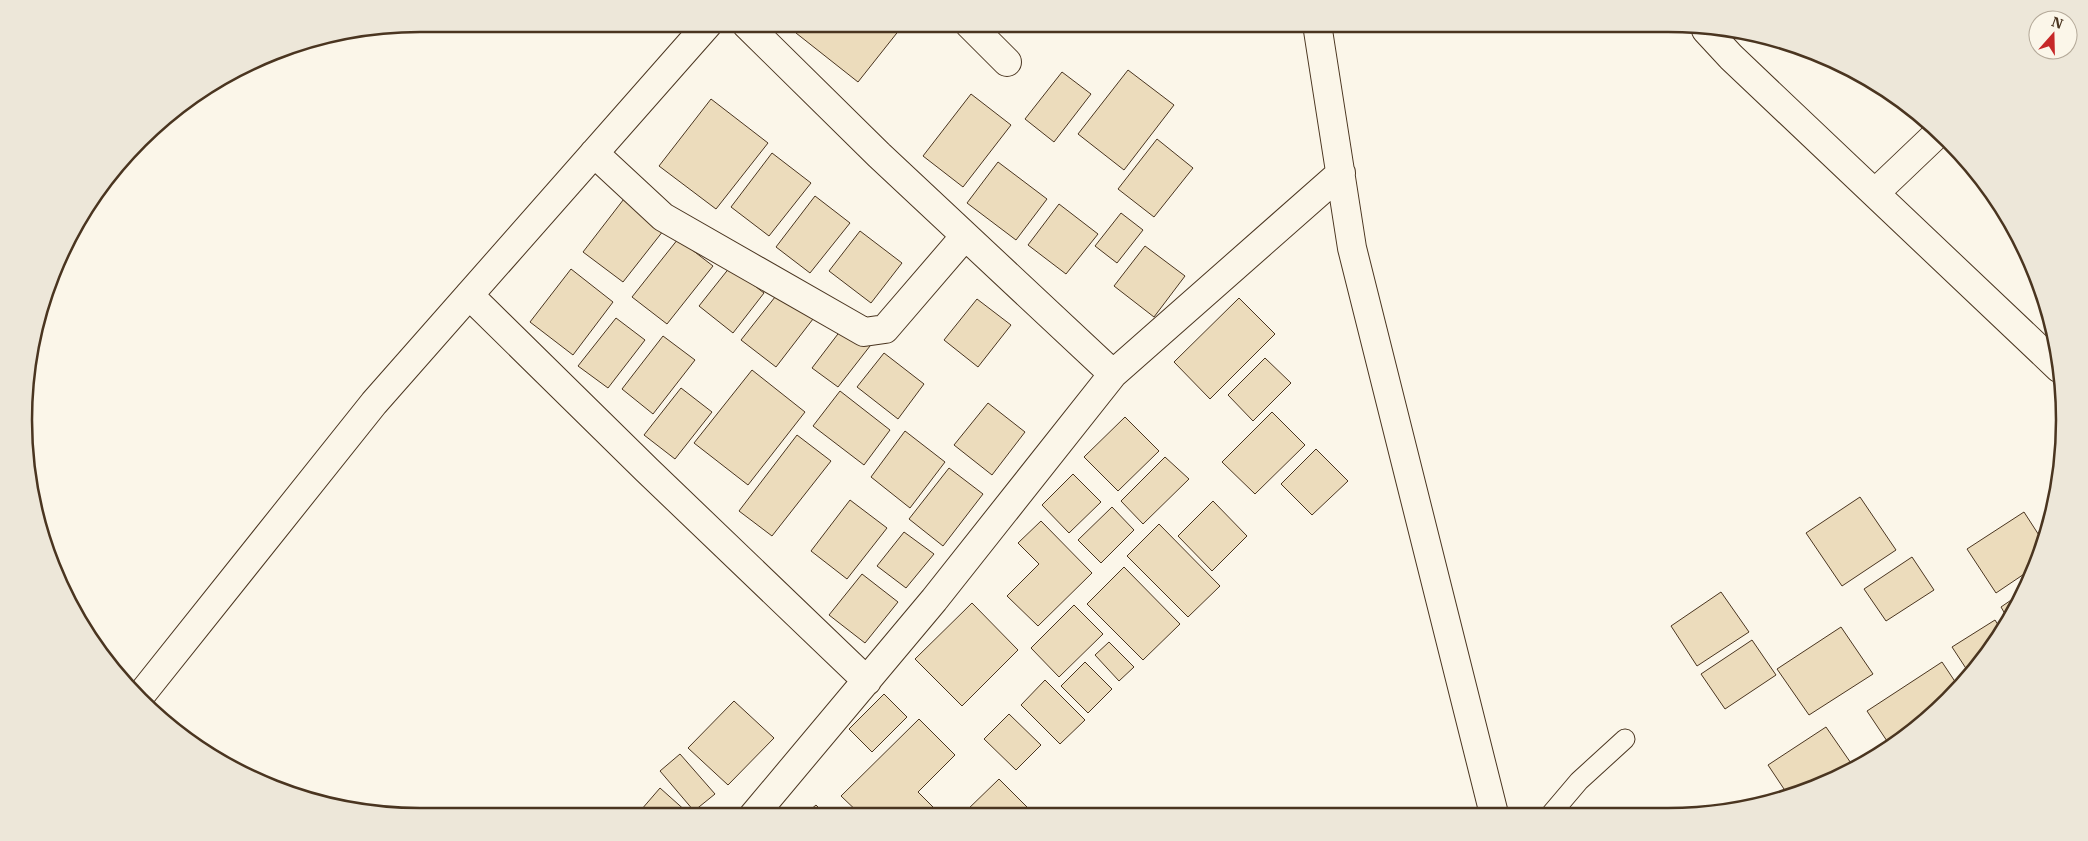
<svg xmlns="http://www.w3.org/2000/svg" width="2088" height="841" font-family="'IBM Plex Serif',serif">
	<rect width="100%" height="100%" fill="#fbf6e9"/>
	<path fill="#ecdcbc" stroke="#4a3520" d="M803,24H904L858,82L796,33Z
		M1128,70L1174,105L1124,170L1078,134Z
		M1062,72L1091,94L1054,142L1025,119Z
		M971,94L1011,125L963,187L923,156Z
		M711,99L768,143L716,209L659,166Z
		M1157,139L1193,168L1154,217L1118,189Z
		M772,153L811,183L769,236L731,207Z
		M998,162L1047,199L1016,240L967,203Z
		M627,195L667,226L623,282L583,252Z
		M815,196L850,223L810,273L776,247Z
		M1059,204L1098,234L1066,274L1028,245Z
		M1121,213L1143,230L1117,263L1095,246Z
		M860,231L902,263L871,303L829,271Z
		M678,239L713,266L667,324L632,297Z
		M1145,246L1185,276L1154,317L1114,286Z
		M730,267L764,293L733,333L699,306Z
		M571,269L613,302L573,355L530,322Z
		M779,292L813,319L776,367L741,340Z
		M1239,298L1275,334L1210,399L1174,362Z
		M977,299L1011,325L978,367L944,340Z
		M616,318L645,340L608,388L578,366Z
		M844,326L870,346L838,387L812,368Z
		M663,336L695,360L653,414L622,389Z
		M884,353L924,384L898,419L857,387Z
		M1265,358L1291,383L1253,421L1228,395Z
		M752,370L805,412L748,485L694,443Z
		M681,388L712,412L675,459L644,435Z
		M840,391L890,430L864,465L813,426Z
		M988,403L1025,432L992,475L954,445Z
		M1272,412L1305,445L1255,494L1222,462Z
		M1125,417L1159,451L1118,491L1084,457Z
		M905,431L945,462L910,508L871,477Z
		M797,435L831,461L772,536L739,511Z
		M1316,449L1348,481L1312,515L1281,484Z
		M1165,457L1189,479L1143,524L1121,501Z
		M949,468L983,494L943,546L909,519Z
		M1073,474L1101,502L1069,533L1042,505Z
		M1860,497L1896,550L1842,586L1806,533Z
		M850,500L887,528L847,579L811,551Z
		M1213,501L1247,536L1212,571L1178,536Z
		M1112,507L1134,530L1101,563L1078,540Z
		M2024,512L2044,543L2043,548L2033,568L1996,593L1967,549Z
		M1041,521L1092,573L1038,626L1007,596L1039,564L1018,543Z
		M1159,524L1220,586L1188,617L1127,556Z
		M904,532L934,554L906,588L877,566Z
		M1912,557L1934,590L1886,621L1864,589Z
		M1124,567L1180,624L1143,660L1087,604Z
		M862,574L898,602L865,643L829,615Z
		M1721,592L1749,632L1697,666L1671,626Z
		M2020,594L2008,619L2001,607Z
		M972,603L1018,650L962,706L915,659Z
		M1074,605L1103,634L1059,677L1031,648Z
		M1995,620L2002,631L1997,641L1969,673L1952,647Z
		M1841,627L1873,674L1809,715L1777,669Z
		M1752,640L1776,675L1725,709L1701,674Z
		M1109,642L1134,667L1119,681L1095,655Z
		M1085,662L1112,689L1088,713L1061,686Z
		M1942,662L1958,686L1929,719L1889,744L1867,711Z
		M1045,680L1085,720L1060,744L1021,705Z
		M884,694L907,717L872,752L849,729Z
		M734,701L774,738L728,785L688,748Z
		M1009,714L1041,745L1016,770L984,739Z
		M919,719L955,755L918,792L942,816H862L841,796Z
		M1826,727L1853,766L1820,787L1788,795L1768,765Z
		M680,754L715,794L694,811L660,771Z
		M999,779L1031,811L1027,816H969L965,812Z
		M660,788L688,813L685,817H635Z
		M816,805L827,816H803Z"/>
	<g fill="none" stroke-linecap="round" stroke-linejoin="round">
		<g stroke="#4a3520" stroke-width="21">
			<path id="lane" d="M1551,814L1579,781L1625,739"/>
		</g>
		<g stroke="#4a3520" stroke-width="30">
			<path id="street" d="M746,24L879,155L1113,374
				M969,24L1007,62
				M1317,24L1352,248L1494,814
				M1706,30L1731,57L2059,368
				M594,153L663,217L864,332L885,329L965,236
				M1875,193L1939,132
				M469,295L647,470L867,681
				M141,695L374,403L708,24
				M753,816L934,600L1113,374L1341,173"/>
		</g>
		<use href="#lane" stroke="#fbf6e9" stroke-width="19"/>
		<use href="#street" stroke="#fbf6e9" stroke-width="28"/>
	</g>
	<path d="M0 0H2088V841H0ZM420 32H1668A388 388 0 0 1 2056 420V420A388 388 0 0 1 1668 808H420A388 388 0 0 1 32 420V420A388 388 0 0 1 420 32Z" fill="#ede7d9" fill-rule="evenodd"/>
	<path fill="none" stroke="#4a3520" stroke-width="2.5" d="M420 32H1668A388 388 0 0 1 2056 420V420A388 388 0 0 1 1668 808H420A388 388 0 0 1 32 420V420A388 388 0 0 1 420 32Z"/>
	<g transform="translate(2053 35) rotate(20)"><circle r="24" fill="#fbf6e9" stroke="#b4a999"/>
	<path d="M0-4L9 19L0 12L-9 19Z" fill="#c62828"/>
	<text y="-8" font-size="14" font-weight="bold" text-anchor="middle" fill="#4a3520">N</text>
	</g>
</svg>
